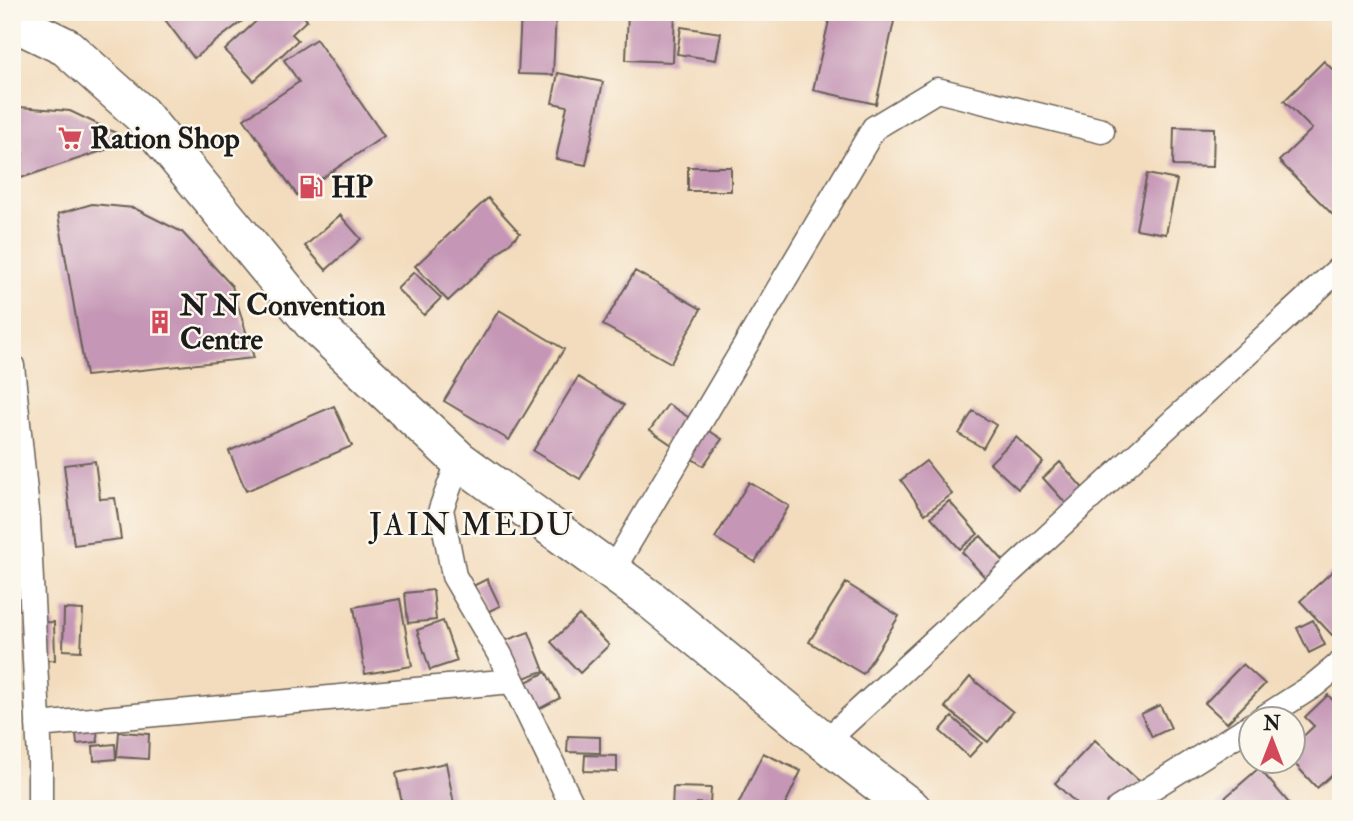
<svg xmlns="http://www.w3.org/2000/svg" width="1353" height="821" font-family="'IM FELL Double Pica',serif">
	<rect width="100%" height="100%" fill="#fbf7ec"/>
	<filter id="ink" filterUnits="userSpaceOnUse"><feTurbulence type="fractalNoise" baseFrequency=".0143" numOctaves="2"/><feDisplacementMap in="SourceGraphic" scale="14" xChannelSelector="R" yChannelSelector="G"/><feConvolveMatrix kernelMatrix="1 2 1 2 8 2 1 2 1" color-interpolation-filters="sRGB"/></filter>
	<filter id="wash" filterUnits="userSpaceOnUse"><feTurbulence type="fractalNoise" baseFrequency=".00686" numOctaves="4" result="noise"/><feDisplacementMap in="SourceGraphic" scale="28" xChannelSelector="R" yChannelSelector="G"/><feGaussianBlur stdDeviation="1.57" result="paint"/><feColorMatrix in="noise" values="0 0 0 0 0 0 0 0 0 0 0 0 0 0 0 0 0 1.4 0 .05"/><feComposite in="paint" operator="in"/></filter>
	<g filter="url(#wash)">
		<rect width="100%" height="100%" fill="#f3dcbd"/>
		<g id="blocks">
			<path fill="#c596b6" d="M169,12H254L194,58L163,17Z
				M266,12H300L307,20L292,34L298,40L254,81L225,50Z
				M521,12L556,13L553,75L518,74Z
				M628,12H675L673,62L626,60Z
				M831,12H896L876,104L813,90Z
				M681,27L721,33L716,60L677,54Z
				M316,39L384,136L297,195L244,119L299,82L284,60Z
				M1324,61L1341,78V223L1279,161L1312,129L1284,101Z
				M558,73L603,82L586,165L556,159L567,106L552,103Z
				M19,107L70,111L116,133L123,144L18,179L23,154Z
				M1174,127L1214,128L1213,167L1173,166Z
				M688,167H731V191H688Z
				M1147,174L1177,180L1166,234L1136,229Z
				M488,198L520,233L448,301L415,266Z
				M92,204L134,208L182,232L232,286L254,358L86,376L58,214Z
				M340,215L361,239L326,270L305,246Z
				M635,271L701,309L671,363L603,325Z
				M414,272L441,298L424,315L397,289Z
				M499,310L564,349L509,440L444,401Z
				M578,377L624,405L580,479L533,451Z
				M668,404L722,439L703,466L650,430Z
				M334,406L352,446L246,491L229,451Z
				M973,411L996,425L983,448L959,434Z
				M1016,437L1043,462L1018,489L990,463Z
				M95,461L100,499L115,498L121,539L74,545L64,465Z
				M926,461L952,494L925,514L901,480Z
				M1060,462L1087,493L1070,508L1043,478Z
				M749,482L789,506L755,562L715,538Z
				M949,501L978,534L960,549L931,517Z
				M981,536L1010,568L991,584L962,552Z
				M1336,568L1341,574V627L1332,635L1300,601Z
				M487,579L500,606L487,612L473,586Z
				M846,583L899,616L863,674L809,642Z
				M433,590L436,620L408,623L405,593Z
				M400,599L412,666L365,674L354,607Z
				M64,609L83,610L81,651L63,650Z
				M579,615L609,645L580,673L551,642Z
				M1313,620L1325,645L1309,653L1297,628Z
				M443,621L457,661L430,670L417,630Z
				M54,622L55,660L27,661L26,623Z
				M529,632L544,671L518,680L504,641Z
				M1243,664L1265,684L1227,723L1205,703Z
				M546,672L560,698L537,710L524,683Z
				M970,677L1013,712L988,742L945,707Z
				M1328,695L1341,709V774L1337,770L1317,788L1294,763V745L1314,726L1305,717Z
				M1160,705L1171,728L1152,737L1141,714Z
				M952,717L982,743L969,757L940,731Z
				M96,721L98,742L77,744L75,723Z
				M119,732L149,734L148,759L117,757Z
				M568,736L600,737V753L567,752Z
				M1095,740L1139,781L1112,809H1082L1055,783Z
				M115,744L116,759L94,761L93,746Z
				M763,753L801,771L783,809H736Z
				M585,755L617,756V772L584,771Z
				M446,763L455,809H403L396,773Z
				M1259,768L1294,809H1212Z
				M673,787L711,788L710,804L697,803V809H672Z"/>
		</g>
	</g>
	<g filter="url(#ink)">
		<use href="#blocks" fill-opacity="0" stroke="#675f54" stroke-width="2"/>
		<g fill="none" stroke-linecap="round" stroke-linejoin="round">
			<g stroke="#675f54" stroke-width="27">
				<path id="street" d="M12,366L28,520L40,761V809
					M459,460L441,509L454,576L500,655L574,809
					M612,571L874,128L937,90L1102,131
					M1260,720L1313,686L1341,663
					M38,725L512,681
					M825,742L1341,267
					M1118,809L1252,725"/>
			</g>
			<g stroke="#675f54" stroke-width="41">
				<path id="primary" d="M12,21L66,47L141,114L313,323L459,460L650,599L825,742L912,809"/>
			</g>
			<use href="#street" stroke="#fff" stroke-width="24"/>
			<use href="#primary" stroke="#fff" stroke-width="38"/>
		</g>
	</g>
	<defs>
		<g id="supermarket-bare" transform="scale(1.89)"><path d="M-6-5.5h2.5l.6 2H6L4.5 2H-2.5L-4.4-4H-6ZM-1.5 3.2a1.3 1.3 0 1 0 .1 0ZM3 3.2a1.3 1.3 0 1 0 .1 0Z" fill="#d1495b" stroke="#fbf7ec" stroke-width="2.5" paint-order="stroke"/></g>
		<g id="fuel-bare" transform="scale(1.89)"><path d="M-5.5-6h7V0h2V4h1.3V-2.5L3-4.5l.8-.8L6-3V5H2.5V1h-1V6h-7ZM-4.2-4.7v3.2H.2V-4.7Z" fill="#d1495b" stroke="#fbf7ec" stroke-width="2.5" paint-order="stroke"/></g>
		<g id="building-bare" transform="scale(1.89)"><path d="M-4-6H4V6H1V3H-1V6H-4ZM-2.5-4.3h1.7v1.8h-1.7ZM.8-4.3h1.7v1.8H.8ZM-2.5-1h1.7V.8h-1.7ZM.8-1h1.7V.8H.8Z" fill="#d1495b" stroke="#fbf7ec" stroke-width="2.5" paint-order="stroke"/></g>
	</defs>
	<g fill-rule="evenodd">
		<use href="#supermarket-bare" x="70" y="138"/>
		<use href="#fuel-bare" x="311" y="187"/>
		<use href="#building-bare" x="160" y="322"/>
	</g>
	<g text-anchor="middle" stroke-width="5" stroke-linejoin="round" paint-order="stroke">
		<g font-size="30" font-weight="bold" fill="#1c1c1c" stroke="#fbf7ec" text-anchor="start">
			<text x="90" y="148">Ration Shop</text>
			<text x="331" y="197">HP</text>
			<text x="180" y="315">N N Convention<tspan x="180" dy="34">Centre</tspan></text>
		</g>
		<g font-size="32" letter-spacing="2" fill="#1c1c1c" stroke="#fbf7ec">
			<text x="472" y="535">JAIN MEDU</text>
		</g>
	</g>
	<rect width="1353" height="821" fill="none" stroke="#fbf7ec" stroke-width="42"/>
	<g transform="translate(1272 740)"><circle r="33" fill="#fbf7ec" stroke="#a29f99" stroke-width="2"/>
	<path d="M0-5L12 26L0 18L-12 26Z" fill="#d1495b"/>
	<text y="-10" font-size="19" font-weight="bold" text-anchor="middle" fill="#1c1c1c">N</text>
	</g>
</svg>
